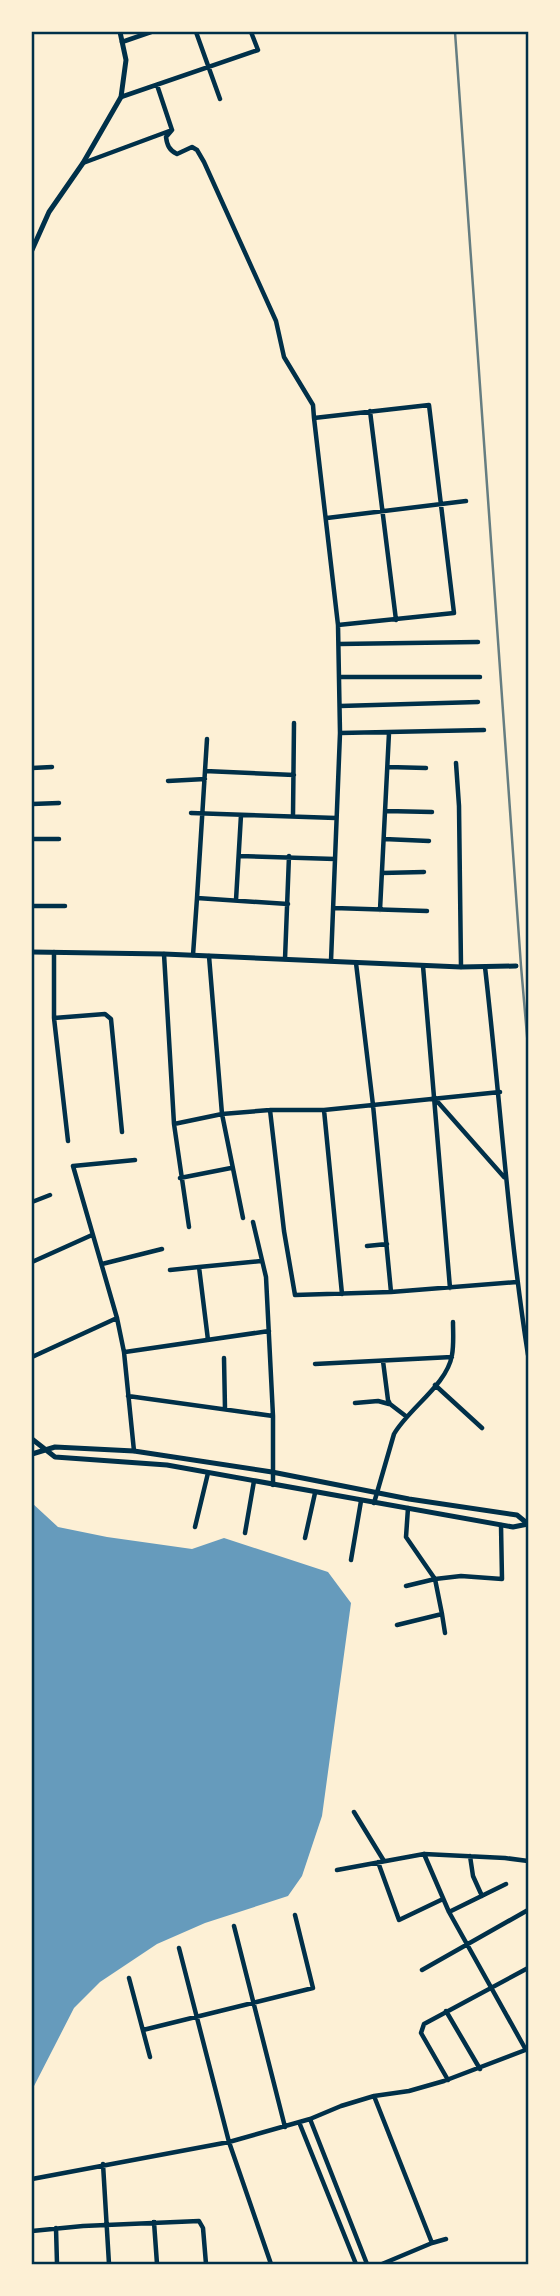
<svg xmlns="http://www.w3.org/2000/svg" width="560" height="2296" font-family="'Roboto Condensed',sans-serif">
	<rect width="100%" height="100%" fill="#fdf0d5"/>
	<path fill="#669bbc" d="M32,1503L58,1527L107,1537L192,1549L224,1538L328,1572L351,1603L322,1816L302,1876L288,1896L205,1923L157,1944L100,1982L74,2008L32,2090Z"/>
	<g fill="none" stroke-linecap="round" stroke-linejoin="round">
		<path stroke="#003049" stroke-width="4.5" d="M196,32L220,99
			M122,42L151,32
			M121,97L258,50L251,32
			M172,130L166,137C167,145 169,150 177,154L192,147L197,150L204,162L276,321L284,357L313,405L314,418L338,625L340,733L331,961
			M83,163L172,130L157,85
			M370,411L396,620
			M314,418L429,405L454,613L338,625
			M327,518L466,501
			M339,644L478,642
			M339,677H480
			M340,706L478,702
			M340,733L484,730
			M456,763L459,806L461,967
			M388,767L426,768
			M32,768L52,767
			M205,771L294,775
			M168,781L205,779
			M32,804L59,803
			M386,811L432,812
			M191,813L336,818
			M293,816L294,723
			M32,839H59
			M384,839L429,841
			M239,856L335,859
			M382,873L424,872
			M197,898L207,739
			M236,900L241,815
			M32,906H65
			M334,908L427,911
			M380,910L389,733
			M54,952V1018L68,1141
			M164,954L174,1124L189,1227
			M193,955L197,898L288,904
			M209,956L222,1114L243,1218
			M285,959L289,856
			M356,963L373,1105L391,1292L517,1282
			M423,966L450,1288
			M485,967C500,1097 508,1227 528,1355
			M54,1018L105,1014L111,1019L122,1132
			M436,1100L504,1177
			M270,1110L284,1231L295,1295L391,1292
			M324,1110L342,1294
			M174,1124L222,1114L270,1110H324L500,1092
			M180,1178L231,1168
			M32,1202L50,1195
			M253,1222L266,1277L273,1416V1485
			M367,1246L387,1244
			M32,1262L92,1235
			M102,1264L162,1249
			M199,1267L261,1261
			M170,1270L199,1267L208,1340
			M125,1352L269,1331
			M32,1357L117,1318
			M224,1358L225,1409
			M383,1361L388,1400L390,1404L407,1417
			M315,1364L452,1357
			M435,1385L482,1428
			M128,1396L273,1416
			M355,1403L378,1401L389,1404
			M134,1451L124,1352L117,1318L73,1166L135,1160
			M374,1503L394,1434C409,1408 447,1385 452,1355C454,1344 453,1332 453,1322
			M195,1527L208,1473
			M245,1533L254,1481
			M305,1538L315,1493
			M351,1560L361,1501
			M406,1586L435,1579L406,1537L408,1508
			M442,1614L445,1633
			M397,1625L442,1614L435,1579L461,1576L502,1579L501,1525
			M354,1812L384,1861
			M424,1854L449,1912L526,2050
			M470,1856L473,1876L482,1896
			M378,1862L399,1920L443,1899
			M337,1870L424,1854L505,1858L528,1861
			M449,1912L506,1884
			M234,1926L285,2127
			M179,1948L229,2142L271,2264
			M422,1970L528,1910
			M129,1978L150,2057
			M446,2011L480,2069
			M143,2030L313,1988L295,1915
			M448,2080L421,2033L424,2024L528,1968
			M374,2096L432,2243L382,2264
			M310,2119L367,2264
			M299,2122L356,2264
			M103,2164L109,2264
			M32,2179L229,2142L310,2119L341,2106L374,2096L409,2091L444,2081L528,2049
			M154,2222L157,2264
			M56,2228L57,2264
			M32,2231L83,2226L199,2221L203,2228L206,2264
			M432,2243L446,2239"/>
		<path stroke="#003049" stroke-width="5" d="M32,250L49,212L83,163L121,97L126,60L120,32
			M32,952L164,954L461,967L516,966
			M32,1439L55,1457L167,1465L513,1527L528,1524
			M32,1454L55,1447L134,1451L272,1472L409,1499L517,1515L528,1524"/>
		<path stroke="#657d81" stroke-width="2.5" d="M455,32L521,966L528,1047"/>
	</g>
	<rect width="560" height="2296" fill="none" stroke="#fdf0d5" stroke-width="66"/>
	<rect x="33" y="33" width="494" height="2230" fill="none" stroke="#003049" stroke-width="2.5"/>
</svg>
